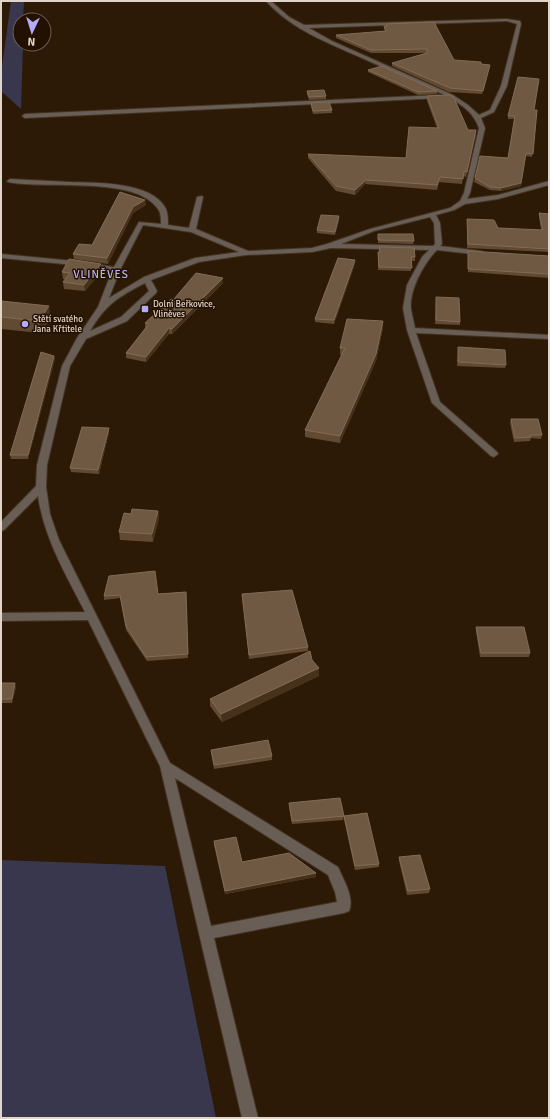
<svg xmlns="http://www.w3.org/2000/svg" width="550" height="1119" font-family="Signika,sans-serif">
	<rect width="100%" height="100%" fill="#2c1a06"/>
	<path fill="#39374e" d="M11,1H24L23,20H20V44H23L21,109L1,91V74Z
		M1,860L165,866L216,1118H1Z"/>
	<g fill="none" stroke-linecap="round" stroke-linejoin="round">
		<g stroke="#453421" stroke-width="2">
			<path id="minor" d="M266,1H271L289,17L304,25L507,19L520,21L521,24L507,86L494,112L481,118L485,128L470,193L467,199L498,195L549,181V185L498,199L465,204L454,210L436,215L440,223L442,244L440,246L481,251L485,253L481,255L437,250C424,263 409,290 411,309C412,316 414,322 415,328L549,335V339L416,333L440,402L497,452L498,454L494,457L491,456L432,403L407,330L403,308L407,285L422,257L429,250L331,248L312,252L246,255L199,262L151,280L157,291L156,293L127,321L86,339L70,366L47,465L46,487L50,514L59,540L170,763L338,867C343,879 355,898 349,911L344,913L214,938L258,1118H242L160,766L88,620L1,621V613L85,612C66,575 44,538 38,496L4,530L1,531V522L36,486L37,465L62,366L77,338L98,307L112,271L74,265L1,258V254L74,261L114,267L139,222L161,224C161,219 161,213 158,209C135,175 46,190 8,182L7,181L10,179C30,180 49,181 69,182C96,183 152,181 166,209C168,214 168,220 168,225L189,228L197,197L202,196L203,197L196,229L248,251L312,248L327,244L370,229L450,208L460,201L464,193L479,128C473,112 463,106 449,97C420,84 391,71 362,58C328,43 291,29 266,1ZM507,21L517,24L501,86L490,110L479,115L468,105L453,95L332,41L309,28ZM430,217L434,223L435,244L433,246L341,244L374,231ZM143,225L191,232L239,252L195,258L144,277L109,298L120,270ZM145,283L149,291L121,317L90,331C106,304 118,297 145,283ZM175,778L328,875L335,892L337,902L211,926Z
				M439,95L441,96V98L25,118L22,116L25,114Z"/>
		</g>
		<use href="#minor" fill="#685e55" fill-rule="evenodd"/>
	</g>
	<path fill="#624a32" d="M386,24L454,60L481,65H490L482,94L449,92L392,66V63L427,53H371L336,38V35L385,31L384,29V26H385Z
		M368,70L437,91V94L418,95L368,72Z
		M307,91L326,96V99L309,100L307,94Z
		M427,96L468,130L476,135L466,177L463,176L462,184L439,182L437,190L365,184L355,195L336,191L308,158V154L406,158L437,128L427,101Z
		M311,103L332,110V113L313,114L311,106Z
		M534,110H537L532,157L526,156L521,186L501,191L490,190L474,182L475,178L508,158L514,119H508V116Z
		M120,192L146,205L133,213L108,264L74,259L73,254L92,245Z
		M539,213L549,214V252L467,248V219L498,228L541,230L539,217Z
		M339,216V220L335,235L317,233V230Z
		M378,234L414,241L413,244L378,243Z
		M379,247L415,257V261H411V271L378,270V252H379Z
		M468,251L549,256V278L468,272Z
		M101,264L102,271L85,291L64,289L63,282L65,279H63L62,272Z
		M355,264L334,324L315,322V319Z
		M223,283L172,334H169L146,362L126,358V353L145,328V323L174,299Z
		M436,297L460,322V325L435,324Z
		M1,301L51,319L40,333L1,329Z
		M383,321V328L376,361L340,443L305,437V430L342,355H340V348Z
		M458,351L506,365L505,368L457,366Z
		M54,356L55,359L28,459H11L10,455Z
		M511,419L542,435L541,439L531,438L530,441L514,442L510,423Z
		M109,428V432L99,474L71,472L70,468Z
		M158,511L159,518L153,542L120,540L119,532L131,514Z
		M109,576L158,594L186,592L188,658L147,661L126,630L120,598L104,600V596Z
		M242,594L308,647V651L249,659Z
		M476,627L530,653L529,657H480L476,631Z
		M312,660L319,676L222,722L210,706V699Z
		M1,683L16,687L12,703H1Z
		M211,750L272,756V760L214,769Z
		M289,803L344,816L343,820L292,824L289,807Z
		M344,816L379,864V867L355,870L344,819Z
		M214,841L242,862L316,877L225,894L214,845Z
		M399,857L430,889L429,893L407,895L399,861Z"/>
	<path fill="#46311a" d="M476,130V135L466,177L467,172Z
		M526,153L521,186L501,191V188Z
		M366,180L365,184L355,195V190Z
		M145,200L146,205L133,213L108,264L107,258L133,207Z
		M339,216V220L335,235V232Z
		M355,260V264L334,324V320Z
		M101,264L102,271L85,291L84,285Z
		M223,278V283L172,334V329Z
		M49,306L51,319L40,333L39,321Z
		M383,321V328L376,361L340,443V436Z
		M169,328V334L146,362V357Z
		M54,356L55,359L28,459V455Z
		M109,428V432L99,474L98,470Z
		M158,511L159,518L153,542L152,534Z
		M319,668V676L222,722L221,714Z
		M15,683L16,687L12,703V699Z
		M316,873V877L225,894V891Z"/>
	<path fill="#6f5942" stroke="#816c57" d="M434,22L454,60L481,62V64L490,65L483,91L450,88L392,63L427,53V49L371,50L336,35L386,31L384,26H387L386,24Z
		M382,66L437,91L418,92L368,70Z
		M518,77L539,79L534,110H537L533,154L526,153L521,183L501,188L490,187L475,178L480,156L508,158L515,116H508Z
		M324,90L326,96L309,97L307,91Z
		M450,95L454,98L468,130H476L467,172L464,171L463,179L440,177L437,185L366,180L355,190L336,186L308,154L406,158L409,127L439,128L427,96Z
		M329,102L332,110L313,111L311,103Z
		M120,192L145,200L133,207L107,258L73,254L79,244L92,245Z
		M539,213L549,214V249L468,244L467,219L494,220L498,228L543,230Z
		M321,215L339,216L335,232L317,230Z
		M378,234H413L414,241L378,240Z
		M379,247L414,248L415,257H411L412,268L379,267L378,252H380Z
		M468,251L549,256V274L468,269Z
		M338,258L355,260L334,320L315,319Z
		M69,259L101,264L84,285L63,282L70,273L62,272Z
		M196,273L223,278L172,329L169,328L146,357L126,353L149,324L145,323L171,299H174Z
		M436,297L459,298L460,322L436,320Z
		M1,301L49,306L39,321L1,317Z
		M347,319L383,321L376,354L340,436L305,430L345,348H340Z
		M458,347L505,350L506,365L458,362Z
		M41,352L54,356L28,455H10Z
		M511,419H538L542,435H530L531,437L515,438Z
		M82,427L109,428L98,470L70,468Z
		M132,509L158,511L152,534L119,532L124,513L131,514Z
		M155,571L158,594L186,592L188,654L146,657L126,626L120,595L104,596L109,576Z
		M292,590L308,647L249,655L242,594Z
		M476,627H524L530,653H481Z
		M310,651L312,660L319,668L221,714L210,699Z
		M1,683H15L12,699H1Z
		M268,740L272,756L214,765L211,750Z
		M340,798L344,816L292,821L289,803Z
		M367,813L379,864L355,866L344,816Z
		M236,837L242,862L289,853L316,873L225,891L214,841Z
		M420,855L430,889L408,891L399,857Z"/>
	<g fill="#b4acf9" stroke="#221000" stroke-width="1.5">
		<rect x="141" y="305" width="8" height="8" rx="2"/>
		<circle cx="25" cy="324" r="4"/>
	</g>
	<g text-anchor="middle" stroke-width="3" stroke-linejoin="round" paint-order="stroke">
		<g font-size="9" fill="#e1d4c8" stroke="#221000" text-anchor="start">
			<text x="153" y="307">Dolní Beřkovice,<tspan x="153" dy="10">Vliněves</tspan></text>
			<text x="33" y="322">Stětí svatého<tspan x="33" dy="10">Jana Křtitele</tspan></text>
		</g>
		<g font-size="11" letter-spacing="1" fill="#bcb6fd" stroke="#221000">
			<text x="101" y="278">VLINĚVES</text>
		</g>
	</g>
	<rect width="550" height="1119" fill="none" stroke="#e1d4c8" stroke-width="4"/>
	<g transform="translate(32 32) rotate(184)"><circle r="19" fill="#221000" stroke="#6e5e50"/>
	<path d="M0-3L7 15L0 10L-7 15Z" fill="#b4acf9"/>
	<text y="-6" font-size="11" font-weight="bold" text-anchor="middle" fill="#e1d4c8">N</text>
	</g>
</svg>
